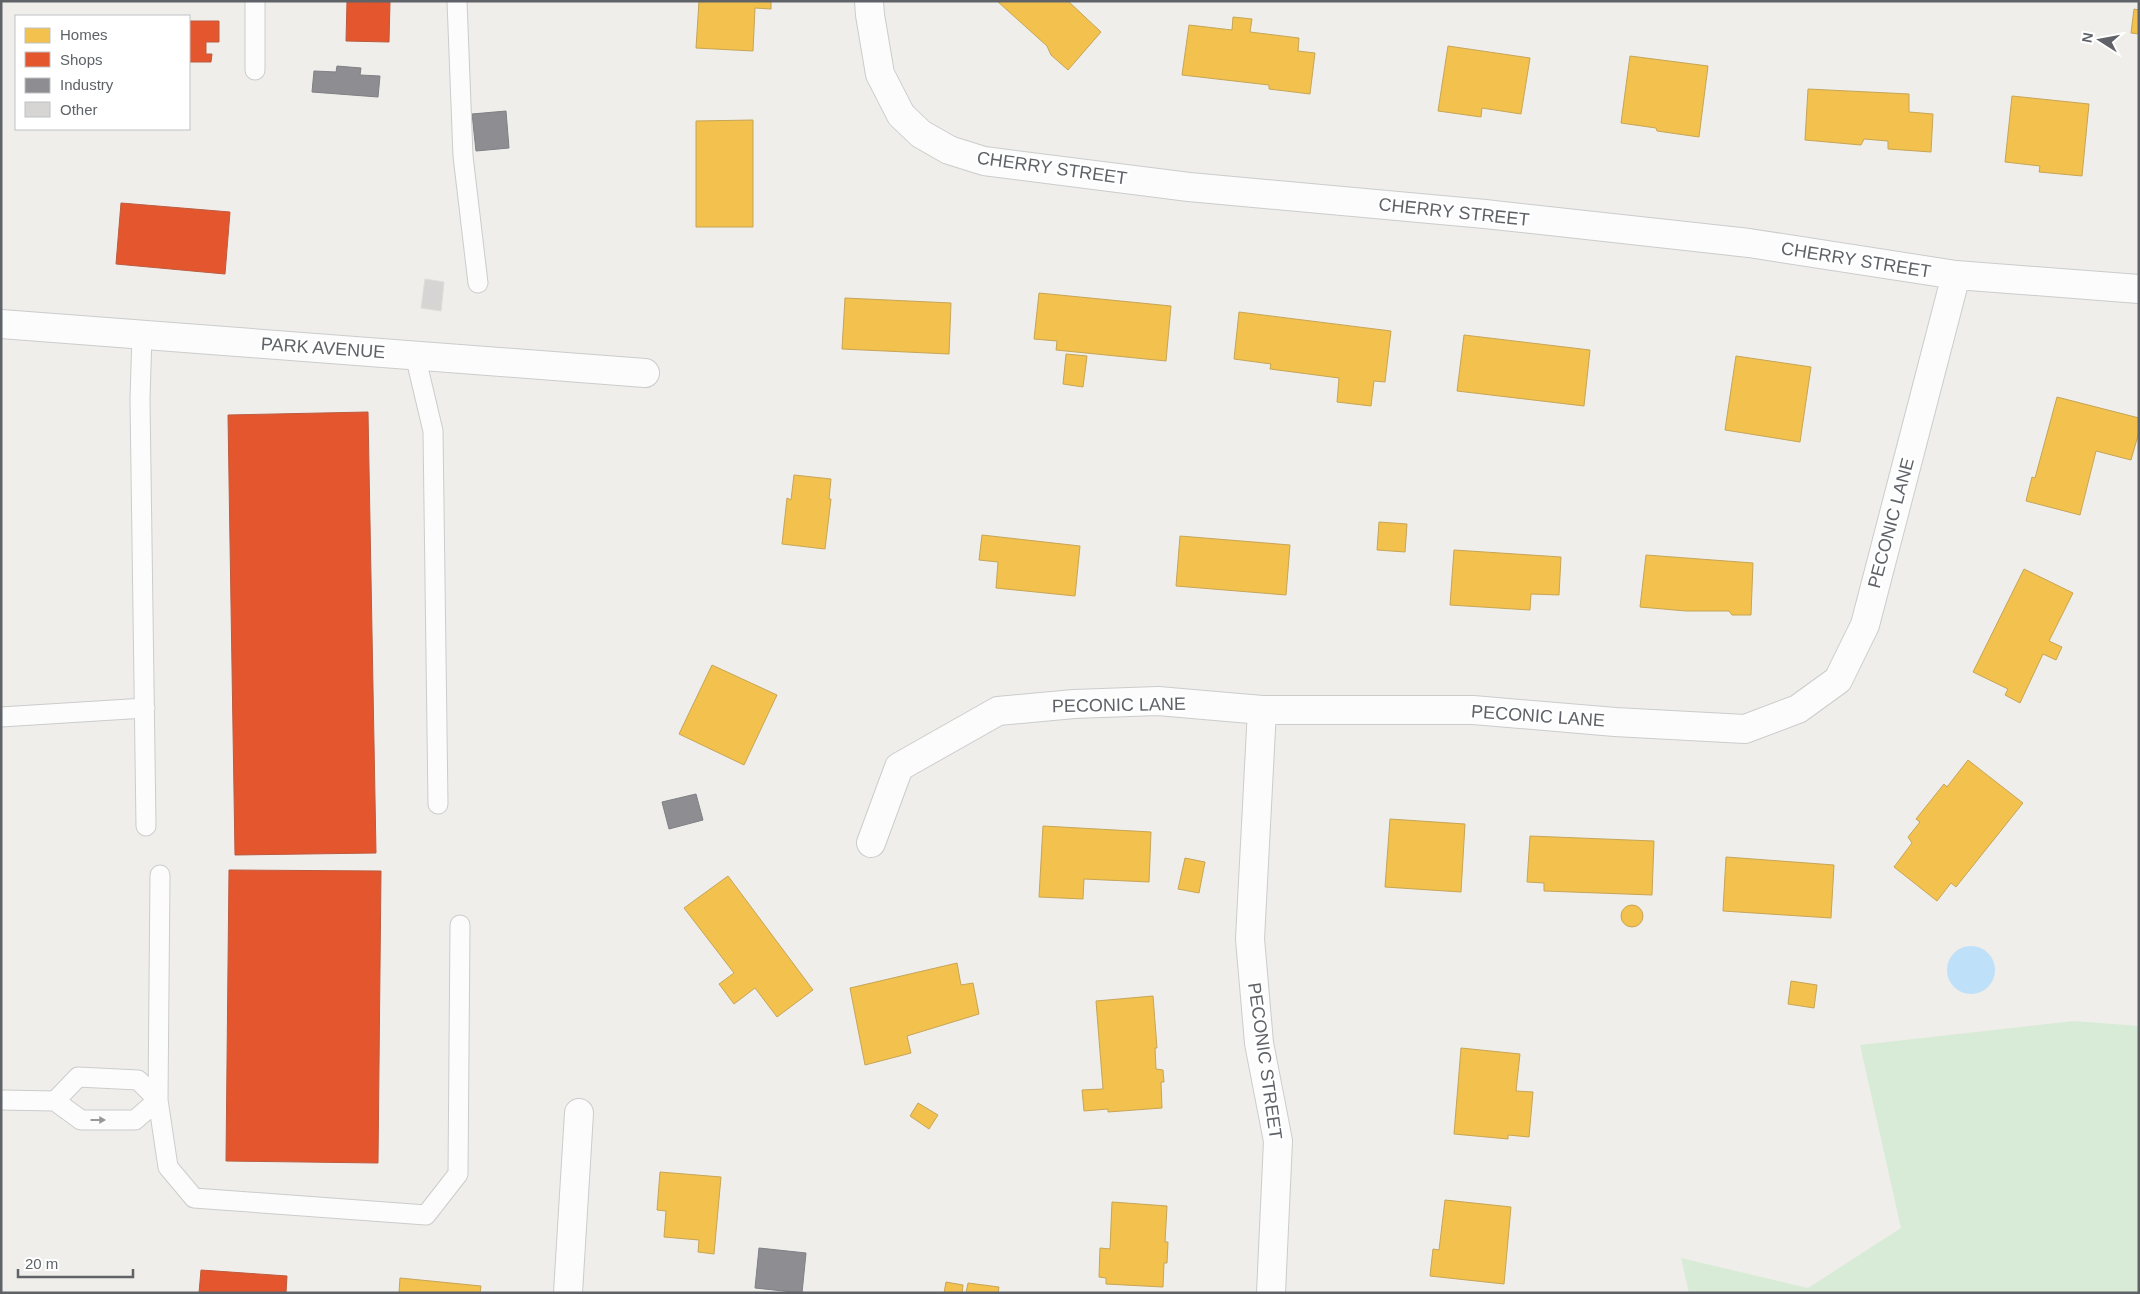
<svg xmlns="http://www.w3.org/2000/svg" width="2140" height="1294" font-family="Helvetica,sans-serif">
	<rect width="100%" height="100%" fill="#efeeea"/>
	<path fill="#d8ebd6" d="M2074,1021L2139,1026V1293H1689L1681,1258L1808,1288L1901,1228L1860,1045Z"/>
	<path fill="#bfe0f9" d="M1947 970a24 24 0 1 1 48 0a24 24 0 1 1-48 0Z"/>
	<path fill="#f2c14e" stroke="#c6a556" d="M699,1H771V9L755,8L753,51L696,48Z
		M997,1H1068L1101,32L1068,70L1051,55L1047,46Z
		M2134,9L2139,10V34L2131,33Z
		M1233,17L1252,19L1250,32L1299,38L1298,51L1315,53L1310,94L1269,89V85L1182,75L1189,25L1232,30Z
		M1448,46L1530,58L1521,114L1482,108L1481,117L1438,111Z
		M1630,56L1708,66L1699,137L1657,131L1656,128L1621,123Z
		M1808,89L1909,94V112L1933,114L1931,152L1888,149V141L1864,139L1861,145L1805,140Z
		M2012,96L2089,104L2082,176L2039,172L2040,166L2005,162Z
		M753,120V227H696V121Z
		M1039,293L1171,306L1166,361L1056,350L1057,341L1034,339Z
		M845,298L951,303L949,354L842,349Z
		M1239,312L1391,331L1385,382L1374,381L1371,406L1337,402L1339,378L1270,369L1271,364L1234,359Z
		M1464,335L1590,350L1584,406L1457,391Z
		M1066,354L1087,356L1083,387L1063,384Z
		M1736,356L1811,367L1800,442L1725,430Z
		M2057,397L2139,418V432L2131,460L2096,451L2080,515L2026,501L2032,477L2035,478Z
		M794,475L831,479L829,499H831L825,549L782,544L787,498L791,500Z
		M1379,522L1407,524L1405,552L1377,550Z
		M982,535L1080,546L1075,596L996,588L998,562L979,560Z
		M1180,536L1290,545L1286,595L1176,586Z
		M1454,550L1561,557L1559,595L1531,594L1530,610L1450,605Z
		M1646,555L1753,563L1751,615H1732L1729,611H1686L1640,607Z
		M2024,569L2073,593L2049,641L2062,647L2056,660L2043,654L2020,703L2005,695L2008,689L1973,672Z
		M712,665L777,695L744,765L679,734Z
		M1968,760L2023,803L1956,887L1951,883L1937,901L1894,867L1912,843L1908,837L1920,822L1916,819L1944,784L1947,787Z
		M1390,819L1465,824L1461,892L1385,887Z
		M1043,826L1151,832L1149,882L1084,879L1083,899L1039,897Z
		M1530,836L1654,841L1652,895L1544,891V883L1527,882Z
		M1726,857L1834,865L1831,918L1723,911Z
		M1185,858L1205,862L1199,893L1178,889Z
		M728,876L813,990L777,1017L755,988L734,1004L719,984L734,973L684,908Z
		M1621 916a11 11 0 1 1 22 0a11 11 0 1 1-22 0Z
		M957,963L961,985L973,983L979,1014L907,1036L911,1053L865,1065L850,988Z
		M1791,981L1817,985L1814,1008L1788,1004Z
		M1153,996L1157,1048H1155L1156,1069L1163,1070L1164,1082H1161L1162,1108L1108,1112V1109L1084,1111L1082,1090L1103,1089L1096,1001Z
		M1461,1048L1520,1054L1516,1091L1533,1092L1529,1137L1508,1135V1139L1454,1134Z
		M918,1103L938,1115L929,1129L910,1116Z
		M660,1172L721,1177L714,1254L698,1252L699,1240L664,1237L666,1211L657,1210Z
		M1445,1200L1511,1207L1504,1284L1430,1276L1433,1249L1439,1250Z
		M1112,1202L1167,1206L1165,1242H1168L1167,1263H1164L1163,1287L1106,1284V1278L1099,1277L1100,1248L1110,1249Z
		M400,1278L481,1286L480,1293H399Z
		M946,1282L963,1285L962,1293H944Z
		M968,1283L999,1287L998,1293H966Z"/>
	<path fill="#e4572e" stroke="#bc5b3f" d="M347,1L390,2L389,42L346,41Z
		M189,21H219V42H206V54H212L211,62H189Z
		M121,203L230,212L225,274L116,264Z
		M368,412L376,853L235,855L228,415Z
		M229,870L381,871L378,1163L226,1161Z
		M201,1270L287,1276L286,1293H199Z"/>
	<path fill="#8d8d92" stroke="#7f8085" d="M337,66L361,68L360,75L380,76L378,97L312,92L314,71L336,72Z
		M506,111L509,148L476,151L472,114Z
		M696,794L703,820L669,829L662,802Z
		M759,1248L806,1253L802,1293L755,1288Z"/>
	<path fill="#d6d5d3" stroke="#deddd9" d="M425,279L444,282L441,311L421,308Z"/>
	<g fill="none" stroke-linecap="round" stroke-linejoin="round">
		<g stroke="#cbcccc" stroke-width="21">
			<path id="lane" d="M255,1V70
				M457,1L463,156L478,283
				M142,335L140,399L146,826
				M415,355L433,431L438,804
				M1,717L145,708
				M160,875L158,1100L168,1167L194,1198L426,1215L458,1174L460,925
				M1,1100L55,1101L81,1120H135L158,1100L138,1080L78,1077L55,1101"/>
		</g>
		<g stroke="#cbcccc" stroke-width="30">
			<path id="street" d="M869,1L870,15L880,74L901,115L921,134L949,150L984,161L1189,187L1485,214L1749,243L1956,275L2139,289
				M1,324L645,373
				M1262,710L1250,939L1259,1043L1278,1141L1271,1293
				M871,843L899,767L998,711L1074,704L1158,701L1262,710H1473L1615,722L1745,729L1798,709L1838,680L1865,625L1956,275
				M568,1293L579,1113"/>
		</g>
		<use href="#lane" stroke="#fdfcfc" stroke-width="19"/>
		<use href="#street" stroke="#fdfcfc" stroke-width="28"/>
	</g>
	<defs><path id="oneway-solid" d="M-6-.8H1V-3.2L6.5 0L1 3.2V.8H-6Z" transform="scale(1.25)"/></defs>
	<use fill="#96999c" href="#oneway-solid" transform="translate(98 1120)"/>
	<g text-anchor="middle" stroke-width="5" stroke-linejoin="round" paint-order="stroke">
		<g font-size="18" fill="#5f6368" stroke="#fff">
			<text transform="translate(1052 168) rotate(8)" y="6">CHERRY STREET</text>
			<text transform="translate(1454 212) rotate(6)" y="6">CHERRY STREET</text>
			<text transform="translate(1856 260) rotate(9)" y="6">CHERRY STREET</text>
			<text transform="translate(323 348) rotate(4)" y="6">PARK AVENUE</text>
			<text transform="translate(1891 523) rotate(-75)" y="6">PECONIC LANE</text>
			<text transform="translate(1119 705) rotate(-1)" y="6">PECONIC LANE</text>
			<text transform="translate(1538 716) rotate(4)" y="6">PECONIC LANE</text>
			<text transform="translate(1265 1061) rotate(82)" y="6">PECONIC STREET</text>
		</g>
	</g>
	<rect width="2140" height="1294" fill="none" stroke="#5f6368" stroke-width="5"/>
	<rect x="15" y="15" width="175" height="115" fill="#ffffff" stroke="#bfc1c3"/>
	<rect x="25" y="28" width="25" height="15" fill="#f2c14e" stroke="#bfc1c3"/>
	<text x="60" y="40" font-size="15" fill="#5f6368">Homes</text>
	<rect x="25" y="52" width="25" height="15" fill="#e4572e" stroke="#bfc1c3"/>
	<text x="60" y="65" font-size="15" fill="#5f6368">Shops</text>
	<rect x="25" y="78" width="25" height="15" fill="#8d8d92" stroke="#bfc1c3"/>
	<text x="60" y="90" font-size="15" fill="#5f6368">Industry</text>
	<rect x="25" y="102" width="25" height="15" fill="#d6d5d3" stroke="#bfc1c3"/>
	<text x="60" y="115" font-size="15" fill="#5f6368">Other</text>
	<g transform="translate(2100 40) rotate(281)" stroke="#ffffff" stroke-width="4" paint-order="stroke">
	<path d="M0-4L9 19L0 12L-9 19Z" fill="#5f6368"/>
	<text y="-8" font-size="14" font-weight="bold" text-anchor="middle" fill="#5f6368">N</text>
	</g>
	<path d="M18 1269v8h115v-8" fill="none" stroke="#5f6368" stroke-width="2.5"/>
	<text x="25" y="1269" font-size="15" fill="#5f6368" stroke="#ffffff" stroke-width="4" paint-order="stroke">20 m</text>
</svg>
